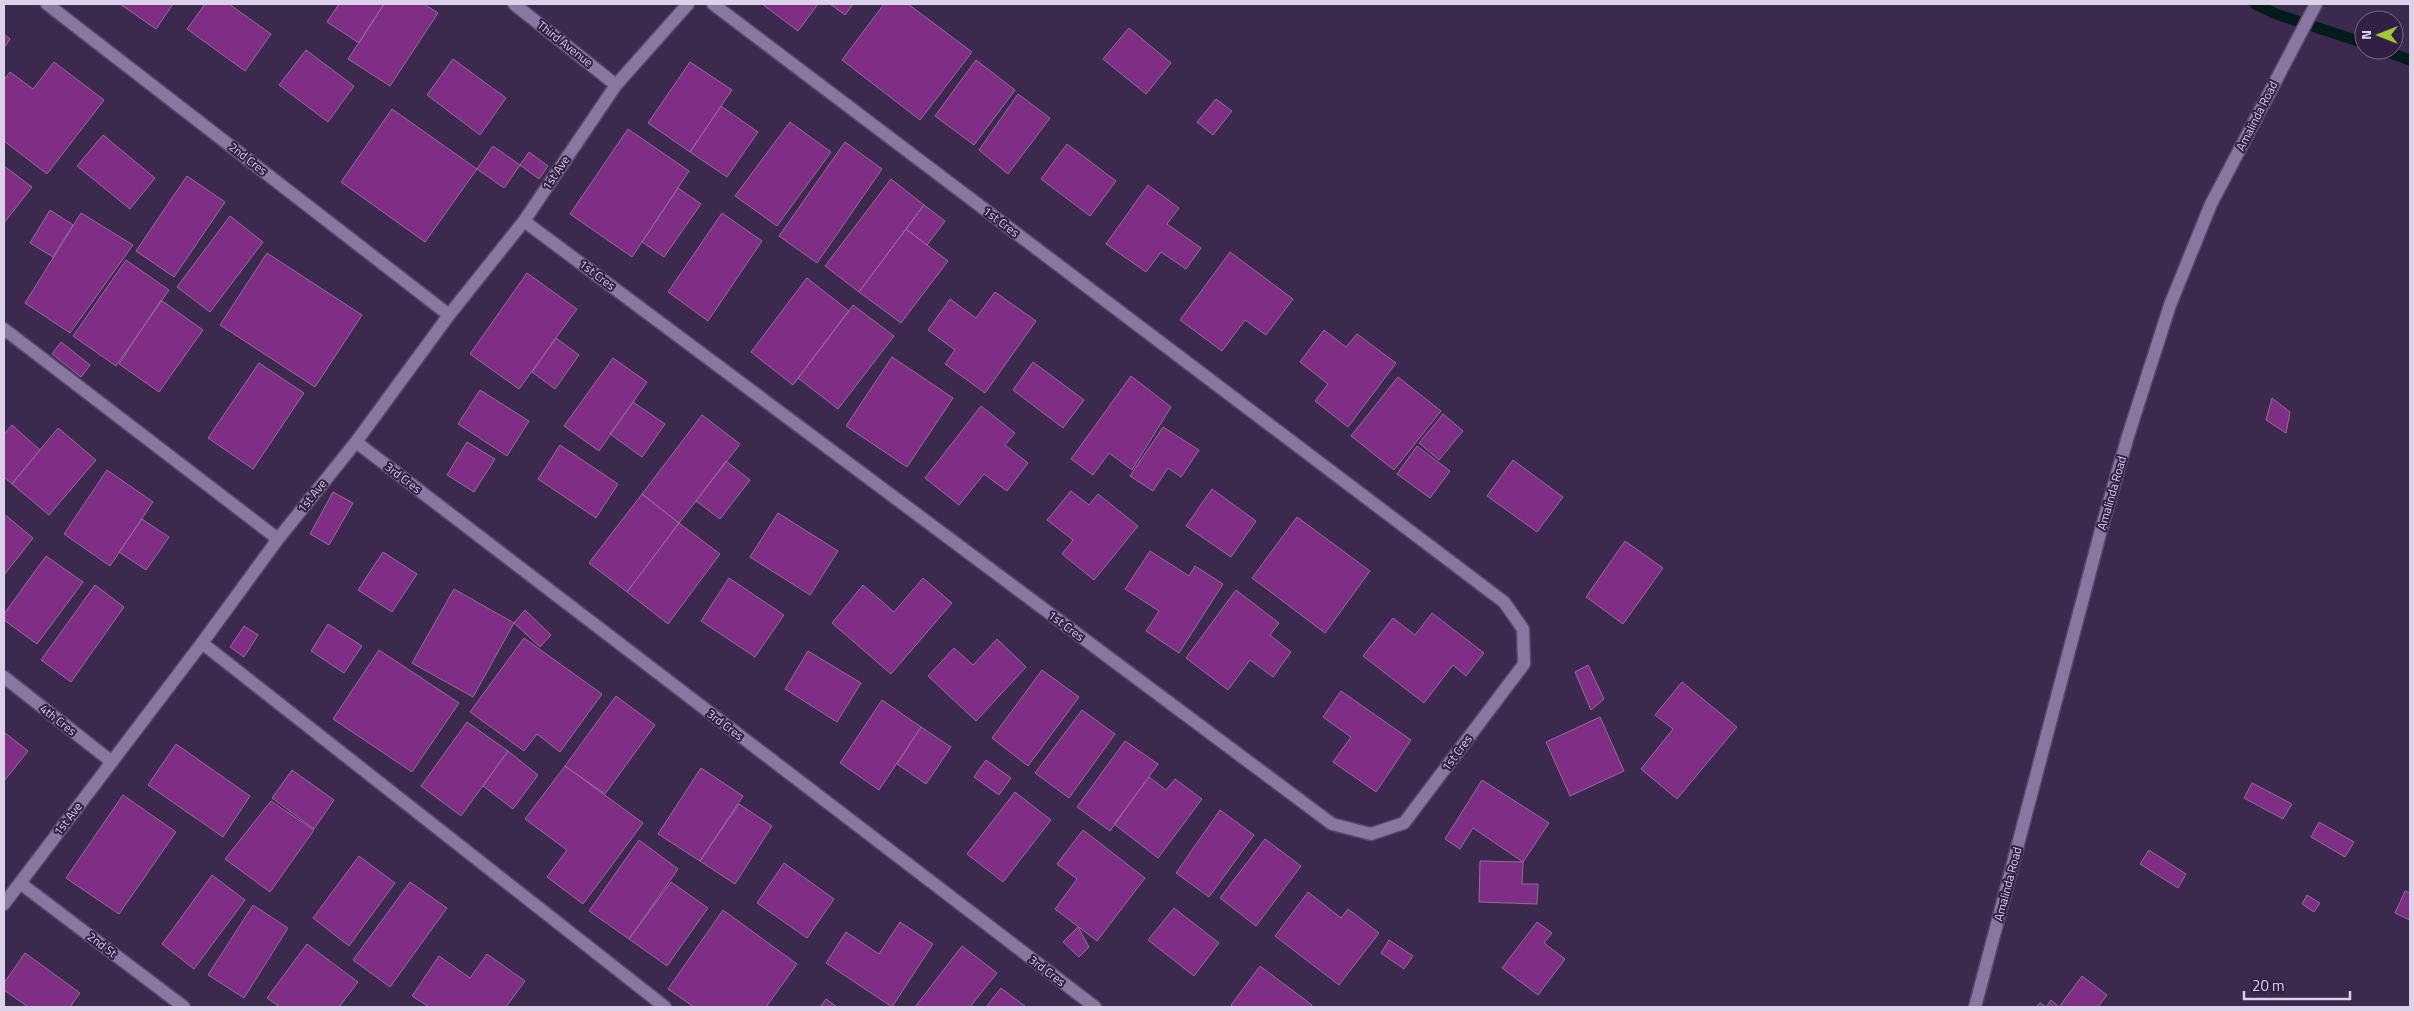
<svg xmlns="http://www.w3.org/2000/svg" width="2414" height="1011" font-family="'Titillium Web',sans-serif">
	<rect width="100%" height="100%" fill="#3b2a4e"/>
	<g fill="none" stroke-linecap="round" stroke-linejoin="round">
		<path stroke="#031c19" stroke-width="11" d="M2255,4L2276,14L2364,43
			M2382,50L2410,60"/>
	</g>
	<path fill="#802d86" stroke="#916f92" d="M120,4H173L156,29Z
		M205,4H229L271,34L245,71L187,29Z
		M339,4H384L359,43L327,22Z
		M384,4H424L438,13L390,86L348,59Z
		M762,4H818L798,31Z
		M830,4H853L845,15Z
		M884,4H908L972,52L920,120L842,60Z
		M1129,28L1171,63L1146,94L1103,59Z
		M4,34L10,39L4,48Z
		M306,50L354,86L328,122L279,85Z
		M453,59L506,98L480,135L427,95Z
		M976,60L1015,90L974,145L935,116Z
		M54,62L104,100L47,174L4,141V80L10,72L33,89Z
		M690,62L732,90L690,152L648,123Z
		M1018,94L1050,118L1008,174L979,150Z
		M1216,99L1232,111L1213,135L1197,122Z
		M721,106L758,132L727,177L690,152Z
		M392,109L477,169L425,242L341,182Z
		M790,122L831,152L777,226L735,196Z
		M628,129L689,171L632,257L570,214Z
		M103,135L155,178L130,209L77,166Z
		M845,142L882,169L817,263L779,236Z
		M1067,144L1116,181L1090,216L1041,179Z
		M493,146L520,165L504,188L477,169Z
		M529,152L548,166L539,179L520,165Z
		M4,166L32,187L4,223Z
		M187,176L225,202L174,277L136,251Z
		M891,179L924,205L859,292L825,266Z
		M1148,185L1179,208L1167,224L1201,248L1186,269L1161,252L1146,272L1106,244Z
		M678,188L701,204L664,257L642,242Z
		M924,205L945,221L927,245L906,229Z
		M50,210L73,225L53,257L30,243Z
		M81,213L133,245L70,333L25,303Z
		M722,213L762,241L708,321L668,292Z
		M230,216L263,242L210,312L177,287Z
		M906,229L948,261L901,323L859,292Z
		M1230,252L1293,299L1266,335L1245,320L1222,351L1180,320Z
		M267,253L362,315L315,387L220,325Z
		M126,260L169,290L116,366L73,336Z
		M527,273L577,309L519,389L470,354Z
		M807,278L849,311L793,385L751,352Z
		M995,292L1036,321L985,393L945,364L955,350L928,330L950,299L976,318Z
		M161,300L203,330L159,392L119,364Z
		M853,305L894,336L838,409L798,378Z
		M1324,330L1346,347L1357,334L1396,363L1348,427L1315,401L1328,384L1300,362Z
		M556,338L579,355L555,389L532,372Z
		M61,342L90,365L81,377L52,354Z
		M892,357L953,398L907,467L846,426Z
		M613,358L647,382L599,451L564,426Z
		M1033,362L1084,400L1063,428L1013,390Z
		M259,363L304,393L253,469L208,438Z
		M1131,376L1171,407L1132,470L1109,453L1093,475L1071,459Z
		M1398,377L1441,411L1394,470L1351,436Z
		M480,390L529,421L507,456L458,424Z
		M2272,398L2290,412L2286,433L2266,420Z
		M633,402L665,424L642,457L610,434Z
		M981,406L1015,433L1005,445L1028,463L1007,491L984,474L959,505L925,478Z
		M1443,414L1463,431L1439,460L1419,443Z
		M702,415L740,444L679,523L642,494Z
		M12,425L40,450L12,484L4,477V434Z
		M1163,427L1199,450L1181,477L1168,468L1153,491L1130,476Z
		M58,428L96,460L49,515L12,484Z
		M467,442L495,459L474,492L447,475Z
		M560,445L618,484L596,518L538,479Z
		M1417,446L1450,471L1430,498L1397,474Z
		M1513,460L1563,497L1537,532L1487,496Z
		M726,461L750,480L720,519L696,501Z
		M107,470L153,502L110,566L64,534Z
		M1212,489L1256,521L1231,557L1186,526Z
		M1071,491L1089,505L1098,494L1138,526L1094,580L1062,554L1073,540L1047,520Z
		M333,492L353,503L329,545L310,534Z
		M642,494L679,523L627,592L589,563Z
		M778,513L838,551L810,595L750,557Z
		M4,514L33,538L4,575Z
		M1297,517L1370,571L1325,633L1252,578Z
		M142,519L169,537L146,570L119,552Z
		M679,523L720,554L668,624L627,592Z
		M1625,541L1663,568L1623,624L1586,597Z
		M1150,551L1189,576L1195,566L1223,584L1179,653L1146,631L1159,611L1125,589Z
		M383,552L417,574L392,612L358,590Z
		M46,556L83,582L37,644L4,620V614Z
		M729,578L784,615L755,657L701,621Z
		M923,578L952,603L891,674L832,623L863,585L894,612Z
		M95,585L124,607L71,682L41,660Z
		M454,589L514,623L473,697L412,663Z
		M1236,590L1279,623L1270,635L1291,652L1273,677L1250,660L1228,690L1186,658Z
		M525,610L551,635L540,647L514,623Z
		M1432,613L1484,653L1466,676L1453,665L1424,703L1363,656L1393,618L1415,635Z
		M328,624L362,646L344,673L311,651Z
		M244,626L258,635L244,657L230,647Z
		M524,638L602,694L560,752L537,734L524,751L470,712Z
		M997,639L1026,667L976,721L928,676L954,648L973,665Z
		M379,650L459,703L412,772L333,719Z
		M808,651L861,683L837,722L785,689Z
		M1588,665L1604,699L1591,710L1575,672Z
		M1042,670L1079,697L1028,766L992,738Z
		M1682,682L1737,727L1677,799L1641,769L1673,729L1655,715Z
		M1341,691L1411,740L1376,792L1333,762L1351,737L1323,717Z
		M616,696L655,725L605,794L565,766Z
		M882,700L921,727L879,790L840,763Z
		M1082,710L1115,734L1069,798L1035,773Z
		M1600,717L1624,771L1570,796L1546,742Z
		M467,722L508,751L461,816L421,786Z
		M921,727L951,747L926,784L897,764Z
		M4,732L28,751L4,781Z
		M1125,741L1158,764L1110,831L1077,807Z
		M176,744L250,796L223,837L148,785Z
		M508,751L538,775L513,809L483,786Z
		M986,760L1011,778L999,795L974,777Z
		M565,766L643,823L583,904L547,877L567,850L525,819Z
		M701,768L743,796L700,861L658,834Z
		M292,770L334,800L314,829L272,798Z
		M1149,777L1166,790L1175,779L1202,799L1158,858L1114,824Z
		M1482,780L1549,823L1523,862L1473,828L1460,849L1445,839Z
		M2252,783L2292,804L2283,819L2244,798Z
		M1015,792L1051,820L1003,882L967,854Z
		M123,795L176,832L119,914L66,878Z
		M271,801L314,830L270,892L225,859Z
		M739,804L772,826L735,884L700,861Z
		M1220,810L1254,835L1209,897L1176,873Z
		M2319,822L2354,842L2345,857L2311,837Z
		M1083,830L1145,878L1097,941L1055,909L1077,879L1057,864Z
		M1265,839L1301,866L1256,926L1220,898Z
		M639,840L678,869L629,939L589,911Z
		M2149,850L2186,874L2178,888L2140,864Z
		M359,856L395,883L349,946L313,918Z
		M1480,861L1523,862L1522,884H1538L1537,904L1479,902Z
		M784,863L834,899L807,938L757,903Z
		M212,875L245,900L194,969L162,944Z
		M410,882L447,908L390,987L353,960Z
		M671,882L708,908L667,966L629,939Z
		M2405,891L2410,893V920L2395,913Z
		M1308,892L1341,918L1348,909L1379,933L1339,985L1275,936Z
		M2307,895L2320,903L2314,912L2302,904Z
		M253,905L288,928L244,998L208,975Z
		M1174,908L1219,943L1194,976L1148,940Z
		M723,910L797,964L766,1007H694L668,989Z
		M900,922L933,944L892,1007L826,963L846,932L879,954Z
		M1537,922L1552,933L1544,943L1565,959L1538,995L1502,968Z
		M1078,927L1089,947L1079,957L1063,942Z
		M1389,940L1413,956L1404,969L1381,953Z
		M307,944L358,982L339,1007H280L267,998Z
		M962,946L997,973L970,1007H915Z
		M25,953L80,993L70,1007H28L4,990V983Z
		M487,954L525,981L506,1007H429L412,996L439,956L470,978Z
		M1260,966L1312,1005L1311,1007H1233L1231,1005Z
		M2082,976L2107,995L2098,1007H2036L2040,1003L2046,1007L2051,1000L2059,1007Z
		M1001,988L1026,1007H986Z
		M826,999L837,1007H820Z"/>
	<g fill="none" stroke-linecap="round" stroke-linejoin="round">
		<g stroke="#564766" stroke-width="15">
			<path id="minor" d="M47,4L449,315
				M514,4L616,85
				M524,221L1332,824L1371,834L1404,823L1524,664L1523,629L1504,602L713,4
				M4,329L278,539
				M356,442L1095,1007
				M202,643L665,1007
				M4,677L112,762
				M20,883L184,1007
				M4,904L202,643L278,539L356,442L449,315L524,221L616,85L688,4"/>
		</g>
		<g stroke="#564766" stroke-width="15">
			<path id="tertiary" d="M1975,1007L2101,530L2128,436L2170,305L2211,204L2316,4"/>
		</g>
		<use href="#minor" stroke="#8a77a1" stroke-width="12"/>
		<use href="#tertiary" stroke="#8a77a1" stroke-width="12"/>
	</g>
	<g text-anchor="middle" stroke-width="4" stroke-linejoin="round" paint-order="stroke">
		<g font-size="12" fill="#dbd1e8" stroke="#312043">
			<text transform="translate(565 44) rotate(38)" y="4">Third Avenue</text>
			<text transform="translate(2257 116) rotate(-63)" y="4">Amalinda Road</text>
			<text transform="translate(248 159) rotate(38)" y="4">2nd Cres</text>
			<text transform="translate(556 173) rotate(-56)" y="4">1st Ave</text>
			<text transform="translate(1001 222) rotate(37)" y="4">1st Cres</text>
			<text transform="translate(597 275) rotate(37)" y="4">1st Cres</text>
			<text transform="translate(403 478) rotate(37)" y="4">3rd Cres</text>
			<text transform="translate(2112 493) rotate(-74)" y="4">Amalinda Road</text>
			<text transform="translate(312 496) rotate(-51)" y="4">1st Ave</text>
			<text transform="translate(1066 626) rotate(37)" y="4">1st Cres</text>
			<text transform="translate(58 720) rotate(38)" y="4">4th Cres</text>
			<text transform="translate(725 725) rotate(37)" y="4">3rd Cres</text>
			<text transform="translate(1457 753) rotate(-53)" y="4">1st Cres</text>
			<text transform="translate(68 819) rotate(-53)" y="4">1st Ave</text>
			<text transform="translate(2008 884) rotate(-75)" y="4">Amalinda Road</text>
			<text transform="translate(102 945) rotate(37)" y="4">2nd St</text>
			<text transform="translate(1047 971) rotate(37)" y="4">3rd Cres</text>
		</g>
	</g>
	<rect width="2414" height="1011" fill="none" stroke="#dbd1e8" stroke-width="10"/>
	<g transform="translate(2379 35) rotate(270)"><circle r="24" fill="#312043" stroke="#756785"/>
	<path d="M0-4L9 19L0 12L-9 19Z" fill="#9eca2f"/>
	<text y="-8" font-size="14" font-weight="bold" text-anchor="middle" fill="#dbd1e8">N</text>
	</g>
	<path d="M2244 991v8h106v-8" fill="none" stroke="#dbd1e8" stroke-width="2.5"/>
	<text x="2252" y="991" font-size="15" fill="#dbd1e8" stroke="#312043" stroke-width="4" paint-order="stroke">20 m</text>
</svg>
